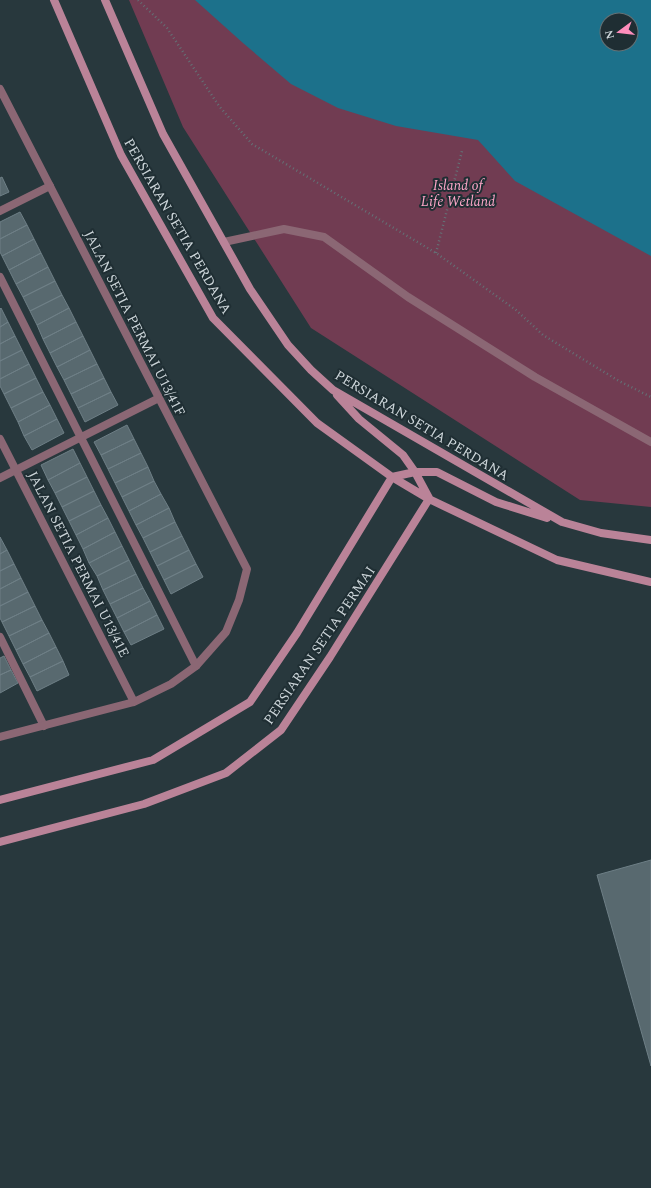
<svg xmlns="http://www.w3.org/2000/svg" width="651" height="1188" font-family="Spectral,serif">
	<rect width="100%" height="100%" fill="#28383d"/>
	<path fill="#713c52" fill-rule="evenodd" d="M129,0H651V507L580,500L311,328L183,127ZM607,20H631V44H607Z"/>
	<path fill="#1c718b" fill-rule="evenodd" d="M195,0H651V256L515,181L478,140L396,126L338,108L291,84L243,43ZM607,20H631V44H607Z"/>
	<path fill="#58696f" stroke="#6e7f86" d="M2,177L9,192L0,196V178Z
		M20,212L27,225L0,239V222Z
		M27,225L34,239L2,256L0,252V239Z
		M34,239L41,253L9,270L2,256Z
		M41,253L48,267L16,284L9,270Z
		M48,267L55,281L23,297L16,284Z
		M55,281L62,295L30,311L23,297Z
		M62,295L69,308L37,325L30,311Z
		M1,308L8,322L0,327V309Z
		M69,308L76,322L43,339L37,325Z
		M8,322L15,336L0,344V327Z
		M76,322L83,336L50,353L43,339Z
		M15,336L22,350L0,361V344Z
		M83,336L90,350L57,367L50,353Z
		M22,350L29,364L0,379V361Z
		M90,350L97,364L64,380L57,367Z
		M29,364L36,378L4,394L0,386V379Z
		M97,364L104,378L71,394L64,380Z
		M36,378L43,392L11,408L4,394Z
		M104,378L111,392L78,408L71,394Z
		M43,392L50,405L18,422L11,408Z
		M111,392L118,405L85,422L78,408Z
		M50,405L57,419L24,436L18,422Z
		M57,419L64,433L32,450L24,436Z
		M127,425L134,439L101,455L94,442Z
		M134,439L141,453L108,469L101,455Z
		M73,449L80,463L48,480L41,465Z
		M141,453L148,467L115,483L108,469Z
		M80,463L87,477L55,493L48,480Z
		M148,467L154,481L122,497L115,483Z
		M87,477L94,491L62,507L55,493Z
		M154,481L161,494L129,511L122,497Z
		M94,491L101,505L69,521L62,507Z
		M161,494L169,508L136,525L129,511Z
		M101,505L108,518L76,535L69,521Z
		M169,508L175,522L143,538L136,525Z
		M108,518L115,532L83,549L76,535Z
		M175,522L182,536L150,552L143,538Z
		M115,532L122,546L89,563L83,549Z
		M182,536L189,550L157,566L150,552Z
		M0,537L7,550L0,554Z
		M122,546L129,560L97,576L89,563Z
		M7,550L14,564L0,571V554Z
		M189,550L196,564L164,580L157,566Z
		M129,560L136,574L103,590L97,576Z
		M14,564L21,578L0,589V571Z
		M196,564L203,577L171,594L164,580Z
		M136,574L143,588L110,604L103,590Z
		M21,578L28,592L0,606V589Z
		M143,588L150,601L117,618L110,604Z
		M28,592L35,606L2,622L0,618V606Z
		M150,601L157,615L124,632L117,618Z
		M35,606L42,620L9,636L2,622Z
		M157,615L164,629L131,645L124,632Z
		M42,620L49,633L16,650L9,636Z
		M49,633L56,647L23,664L16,650Z
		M56,647L63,661L30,677L23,664Z
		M4,656L11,670L0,675V658Z
		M63,661L69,675L37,691L30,677Z
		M11,670L18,683L0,693V675Z
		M651,860V1066L597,875Z"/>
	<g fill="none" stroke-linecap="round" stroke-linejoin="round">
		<path stroke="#647176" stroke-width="2.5" stroke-dasharray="1 3" stroke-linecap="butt" d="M138,0L167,28L219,106L252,144L436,253L516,310L543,335L619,381L651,397
			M436,253L462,151"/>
		<path stroke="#8b6774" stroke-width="8" d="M0,211L50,186
			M224,242L284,229L324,237L408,297L535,377L651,442
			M0,277L196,666
			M0,478L159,398
			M0,637L44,726"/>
		<path stroke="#8b6774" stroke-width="8" d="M0,89L247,569L239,600L226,632L196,666L171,684L134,702L0,737
			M0,439L134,702"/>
		<path stroke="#ba8398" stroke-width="8" d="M54,0L121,155L213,318L317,423L392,477L429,499L557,560L651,582
			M105,0L163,134L250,289L288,345L311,370L333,390L562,522L601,533L651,540
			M337,395L359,419L403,455L415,472L429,498
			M392,477L415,472H437L496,502L547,518
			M0,800L153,760L250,702L297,633L392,477
			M0,842L144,804L226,773L281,730L330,657L429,499"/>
	</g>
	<g text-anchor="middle" stroke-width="4" stroke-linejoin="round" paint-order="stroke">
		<g font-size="14" font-style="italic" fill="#fda6c8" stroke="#1f2e33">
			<text x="458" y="190">Island of<tspan x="458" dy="16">Life Wetland</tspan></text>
		</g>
		<g font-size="14" fill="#ccd5d9" stroke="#1f2e33">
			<text transform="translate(178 226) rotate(60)" y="5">PERSIARAN SETIA PERDANA</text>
			<text transform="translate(135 323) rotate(63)" y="5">JALAN SETIA PERMAI U13/41F</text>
			<text transform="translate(422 425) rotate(31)" y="5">PERSIARAN SETIA PERDANA</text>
			<text transform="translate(79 564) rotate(63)" y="5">JALAN SETIA PERMAI U13/41E</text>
			<text transform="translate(319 645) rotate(-56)" y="5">PERSIARAN SETIA PERMAI</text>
		</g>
	</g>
	<g transform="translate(619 32) rotate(255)"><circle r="19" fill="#1f2e33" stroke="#647175"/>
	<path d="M0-3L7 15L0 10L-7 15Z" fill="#fe8ebc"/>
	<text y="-6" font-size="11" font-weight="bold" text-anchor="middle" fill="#ccd5d9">N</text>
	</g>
</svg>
